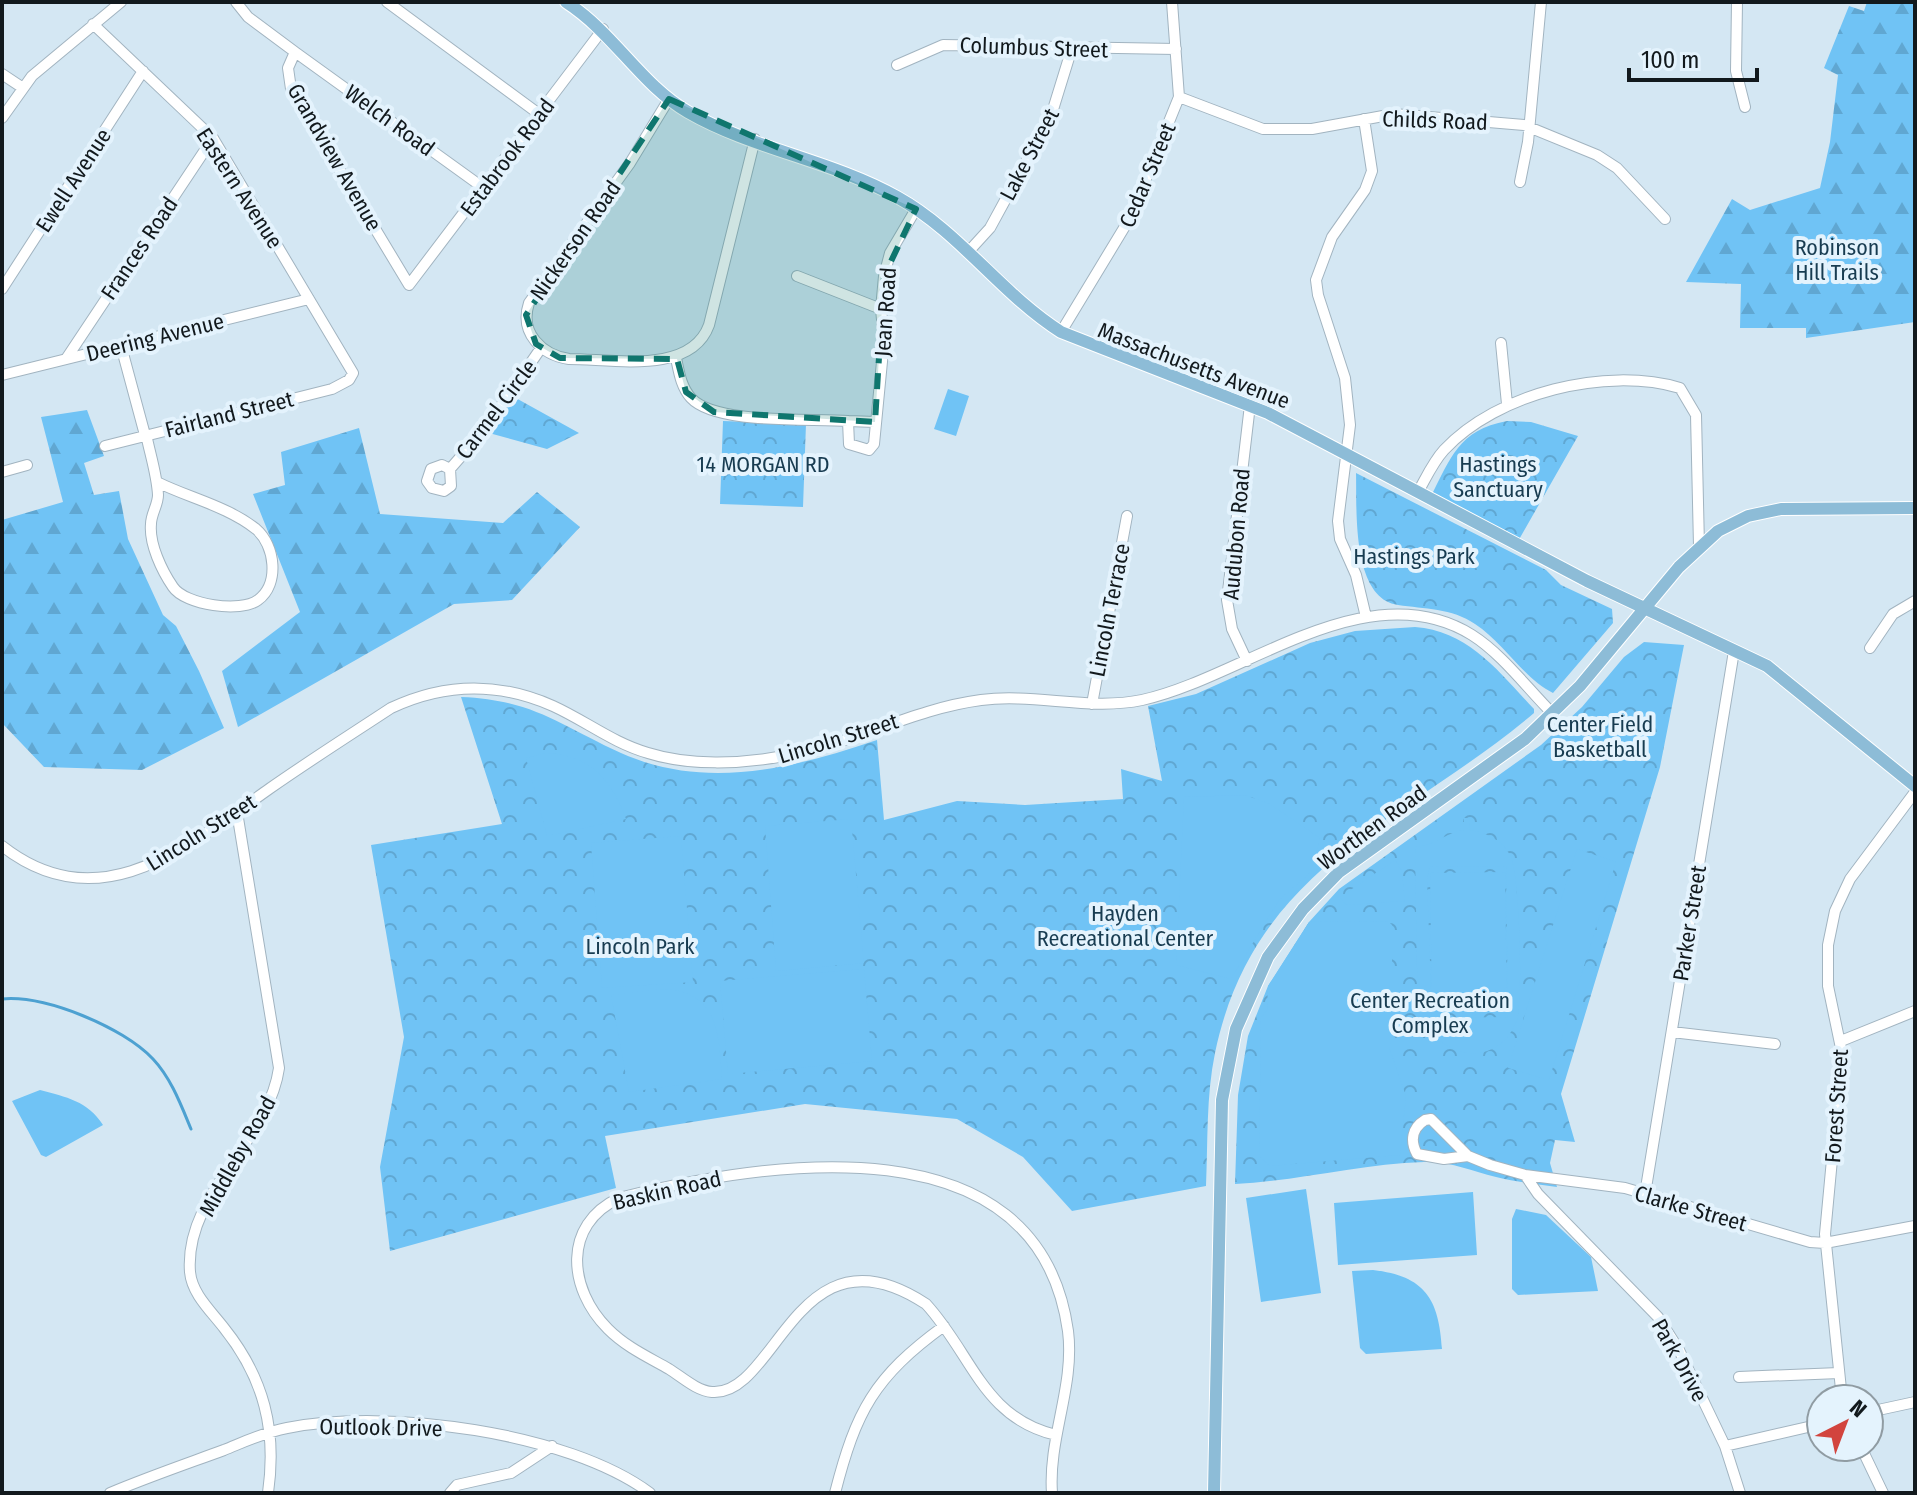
<svg xmlns="http://www.w3.org/2000/svg" width="1917" height="1495" font-family="'Fira Sans Condensed',sans-serif">
	<defs>
		<pattern id="forest-firs" width="22" height="20" patternUnits="userSpaceOnUse" patternTransform="scale(2)"><rect width="22" height="20" fill="#70c3f5"/><path d="M5 1l3.5 6h-7zM16 11l3.5 6h-7z" fill="#60a7d2"/></pattern>
		<pattern id="park-crowns" width="20" height="18" patternUnits="userSpaceOnUse" patternTransform="scale(2)"><rect width="20" height="18" fill="#70c3f5"/><path d="M2 6a3 3 0 1 1 6 0M12 15a3 3 0 1 1 6 0" fill="none" stroke="#60a7d2"/></pattern>
	</defs>
	<rect width="100%" height="100%" fill="#d4e7f3"/>
	<path fill="url(#forest-firs)" d="M1867,2H1915V322L1806,338V328H1740L1741,284L1686,282L1732,199L1750,210L1820,188L1830,142L1838,75L1824,68L1849,6L1864,11Z
		M87,410L104,456L84,463L94,495L119,491L128,539L163,615L176,626L199,671L224,728L142,770L44,767L2,723V520L63,502L41,417Z
		M359,428L380,514L503,523L537,492L580,527L512,600L454,604L238,727L222,671L300,612L253,494L285,485L281,452Z"/>
	<path fill="url(#park-crowns)" d="M514,397L579,433L547,449L489,433Z
		M723,421L806,424L803,507L720,504Z
		M1507,421L1531,422L1578,436L1517,543L1430,498C1451,458 1458,430 1507,421Z
		M1356,473L1546,570L1561,585L1612,609L1613,623L1553,693C1523,678 1504,643 1475,624C1452,608 1424,609 1398,605C1351,598 1357,508 1356,473Z
		M1415,627C1469,631 1499,672 1534,709V713C1404,823 1254,865 1215,1053C1206,1096 1208,1142 1206,1186L1072,1211L1023,1157L957,1119L805,1104L605,1136L616,1188L390,1251L380,1167L404,1037L371,845L502,824L461,697C534,700 559,725 621,753C706,791 794,768 877,740L884,820L957,801L1025,805L1123,799L1121,769L1162,781L1148,706L1196,694L1310,643L1355,631Z
		M1644,642L1684,645L1660,767L1561,1094L1575,1142L1555,1140L1550,1163L1557,1187C1537,1184 1516,1182 1496,1177C1471,1171 1451,1161 1424,1162C1360,1164 1298,1181 1235,1184L1238,1095L1248,1036L1268,986L1309,922L1339,889L1541,745L1582,707L1624,657Z"/>
	<path fill="#70c3f5" fill-rule="evenodd" d="M948,389L969,396L956,436L934,429Z
		M1599,707L1612,722L1585,746L1572,732Z
		M1614,724L1627,739L1600,763L1587,749Z
		M546,753C590,755 612,780 626,819L547,836L526,758Z
		M1245,795L1270,804L1320,838L1311,872L1279,900L1231,979L1176,965L1184,797Z
		M1464,818H1469L1470,830C1487,833 1502,840 1510,855C1520,872 1523,1001 1517,1020C1500,1065 1451,1061 1426,1027H1418L1415,847C1434,846 1445,833 1464,830ZM1506,866L1508,1017L1432,1018L1427,878L1430,867Z
		M851,819L864,963L776,971L765,826Z
		M681,836L693,982L602,988L591,843Z
		M1577,849L1616,862L1549,1080L1508,1068Z
		M1395,860L1402,871L1405,901L1346,905L1340,897Z
		M1505,872L1507,1011L1432,1012L1430,873Z
		M1388,921L1392,925V1041L1389,1047L1406,1096L1400,1155L1270,1166L1259,1156L1261,1018L1267,1010L1268,986L1309,922Z
		M864,969L872,1061L728,1074L720,981Z
		M659,989C718,989 719,1032 722,1079L629,1092L611,995Z
		M40,1090C66,1097 88,1101 103,1125L46,1157L41,1155L12,1101Z
		M1306,1189L1321,1293L1261,1302L1246,1198Z
		M1473,1192L1477,1255L1338,1265L1334,1203Z
		M1516,1209L1546,1215L1591,1257L1598,1291L1518,1295L1512,1289V1219Z
		M1373,1270C1425,1276 1439,1299 1442,1349L1366,1354L1360,1348L1352,1271Z"/>
	<g fill="none" stroke-linecap="round" stroke-linejoin="round">
		<path stroke="#4da1d1" stroke-width="3" d="M2,999C45,995 123,1027 153,1059C171,1078 181,1105 191,1129"/>
		<g stroke="#a2b4c0" stroke-width="12">
			<path id="minor" d="M236,2L248,17L295,52L288,68L291,89L409,285L603,29
				M387,2L539,114
				M1737,2L1736,71L1745,107
				M93,24L213,138L353,373L349,380L332,389L105,446
				M295,52L485,189
				M897,65L943,45L1176,49
				M2,74L23,88
				M1179,97L1263,129H1312L1394,114L1524,125L1597,155L1617,168L1665,219
				M669,99L630,163L529,303C519,333 542,355 569,359C613,359 691,375 709,325L755,139
				M2,118L32,76L121,2
				M1364,119L1372,171L1365,190L1332,237L1316,280L1318,295L1345,378L1350,425L1338,521L1340,539L1356,575L1366,617
				M1520,182L1528,142L1541,2
				M969,251L990,228L1051,116L1072,48
				M797,276L881,309
				M2,289L143,71
				M1061,332L1130,218L1179,97L1172,2
				M1501,343L1507,404
				M121,346L145,435
				M676,358C679,372 681,387 691,398C716,425 810,418 848,421
				M66,359L213,138
				M2,375L309,299
				M875,422L848,421L849,444L869,450L874,444L884,341L881,309L884,276L890,253L916,209
				M146,434C150,454 157,475 158,495C158,505 151,514 151,524C149,544 162,571 173,587C185,605 241,613 258,600C280,584 275,545 256,529C227,506 189,498 157,482
				M450,469L451,486L444,491L432,488L427,481L431,469L442,465L450,469L485,429L541,348
				M2,472L27,465
				M1418,492C1426,478 1433,462 1444,450C1497,393 1606,366 1680,388L1696,415L1699,546
				M1870,648L1893,614L1915,601
				M1247,661L1232,629L1227,600L1250,405
				M1092,704L1127,516
				M237,812L279,1068C269,1141 184,1194 190,1272C192,1294 211,1311 224,1328C264,1378 277,1430 268,1493
				M2,846C99,922 187,847 269,789C309,761 350,735 391,708C444,683 499,682 553,706C586,721 613,743 648,753C689,766 741,764 784,756C851,745 912,709 981,700C1035,693 1089,711 1142,700C1243,678 1367,570 1472,635C1502,654 1527,688 1552,713
				M1672,1032L1775,1044
				M1841,1041L1915,1011
				M1468,1156L1444,1159L1417,1154C1410,1141 1412,1128 1425,1120L1431,1119L1468,1156L1490,1165L1525,1175L1625,1188L1810,1242L1825,1243L1915,1226
				M1525,1175L1538,1194L1658,1317L1679,1350L1725,1446L1740,1493
				M1645,1194L1734,651
				M1739,1377L1839,1373
				M1842,1399L1825,1234L1842,1053L1828,986V945L1835,911L1850,879L1915,792
				M1869,1412L1915,1402
				M1725,1446L1821,1424
				M1861,1447L1883,1493
				M110,1493C148,1477 186,1464 224,1450C244,1442 265,1432 287,1428C387,1408 568,1432 650,1493
				M450,1493L457,1485L511,1473L552,1446
				M835,1493C856,1411 874,1377 944,1326
				M1052,1493C1048,1438 1075,1386 1068,1331C1038,1117 766,1161 619,1198C562,1225 568,1289 608,1329C626,1347 648,1357 669,1369C682,1377 697,1391 712,1392C777,1397 797,1219 926,1304C972,1354 983,1418 1056,1435"/>
		</g>
		<g stroke="#fff" stroke-width="14">
			<path id="major" d="M566,2C614,33 641,85 688,112C752,149 831,160 897,197C960,232 1001,294 1061,332L1268,413L1587,581L1767,666L1915,786
				M1214,1493L1222,1100L1236,1029L1268,957L1303,909L1339,872L1525,739L1580,686L1679,567L1718,531L1748,516L1781,509L1915,508"/>
		</g>
		<use href="#minor" stroke="#fff" stroke-width="10"/>
		<use href="#major" stroke="#8dbcd7" stroke-width="12"/>
	</g>
	<path fill="#0f766e" fill-opacity="0.2" stroke="#0f766e" stroke-width="6" stroke-dasharray="16 10" stroke-linejoin="round" d="M669,99L916,209L884,276L875,422L714,412L686,392L677,359L560,358L536,344L526,315Z"/>
	<g text-anchor="middle" stroke-width="8" stroke-linejoin="round" paint-order="stroke">
		<g font-size="22" fill="#12191d" stroke="#e4f3fd">
			<text transform="translate(1034 47) rotate(2)" y="8">Columbus Street</text>
			<text transform="translate(390 120) rotate(36)" y="8">Welch Road</text>
			<text transform="translate(1435 120) rotate(2)" y="8">Childs Road</text>
			<text transform="translate(1029 154) rotate(-62)" y="8">Lake Street</text>
			<text transform="translate(335 157) rotate(60)" y="8">Grandview Avenue</text>
			<text transform="translate(507 157) rotate(-53)" y="8">Estabrook Road</text>
			<text transform="translate(1147 175) rotate(-67)" y="8">Cedar Street</text>
			<text transform="translate(73 180) rotate(-57)" y="8">Ewell Avenue</text>
			<text transform="translate(240 188) rotate(57)" y="8">Eastern Avenue</text>
			<text transform="translate(575 240) rotate(-55)" y="8">Nickerson Road</text>
			<text transform="translate(139 248) rotate(-56)" y="8">Frances Road</text>
			<text transform="translate(885 312) rotate(-86)" y="8">Jean Road</text>
			<text transform="translate(155 337) rotate(-14)" y="8">Deering Avenue</text>
			<text transform="translate(1194 365) rotate(21)" y="8">Massachusetts Avenue</text>
			<text transform="translate(496 409) rotate(-53)" y="8">Carmel Circle</text>
			<text transform="translate(229 414) rotate(-14)" y="8">Fairland Street</text>
			<text transform="translate(1236 534) rotate(-85)" y="8">Audubon Road</text>
			<text transform="translate(1109 610) rotate(-79)" y="8">Lincoln Terrace</text>
			<text transform="translate(838 738) rotate(-17)" y="8">Lincoln Street</text>
			<text transform="translate(1372 827) rotate(-36)" y="8">Worthen Road</text>
			<text transform="translate(201 832) rotate(-32)" y="8">Lincoln Street</text>
			<text transform="translate(1689 923) rotate(-81)" y="8">Parker Street</text>
			<text transform="translate(1836 1106) rotate(-86)" y="8">Forest Street</text>
			<text transform="translate(237 1156) rotate(-61)" y="8">Middleby Road</text>
			<text transform="translate(667 1190) rotate(-13)" y="8">Baskin Road</text>
			<text transform="translate(1691 1208) rotate(16)" y="8">Clarke Street</text>
			<text transform="translate(1680 1360) rotate(61)" y="8">Park Drive</text>
			<text transform="translate(381 1427) rotate(1)" y="8">Outlook Drive</text>
		</g>
		<g font-size="22" fill="#183c51" stroke="#e4f3fd">
			<text x="1837" y="255">Robinson<tspan x="1837" dy="25">Hill Trails</tspan></text>
			<text x="763" y="472">14 MORGAN RD</text>
			<text x="1498" y="472">Hastings<tspan x="1498" dy="25">Sanctuary</tspan></text>
			<text x="1414" y="564">Hastings Park</text>
			<text x="1600" y="732">Center Field<tspan x="1600" dy="25">Basketball</tspan></text>
			<text x="1125" y="921">Hayden<tspan x="1125" dy="25">Recreational Center</tspan></text>
			<text x="640" y="954">Lincoln Park</text>
			<text x="1430" y="1008">Center Recreation<tspan x="1430" dy="25">Complex</tspan></text>
		</g>
	</g>
	<rect width="1917" height="1495" fill="none" stroke="#12191d" stroke-width="8"/>
	<g transform="translate(1845 1423) rotate(42)"><circle r="38" fill="#e4f3fd" stroke="#909ca3" stroke-width="2"/>
	<path d="M0-6L14 30L0 20L-14 30Z" fill="#d2443e"/>
	<text y="-12" font-size="22" font-weight="bold" text-anchor="middle" fill="#12191d">N</text>
	</g>
	<path d="M1629 68v12h128v-12" fill="none" stroke="#12191d" stroke-width="4"/>
	<text x="1641" y="68" font-size="24" fill="#12191d" stroke="#e4f3fd" stroke-width="6" paint-order="stroke">100 m</text>
</svg>
